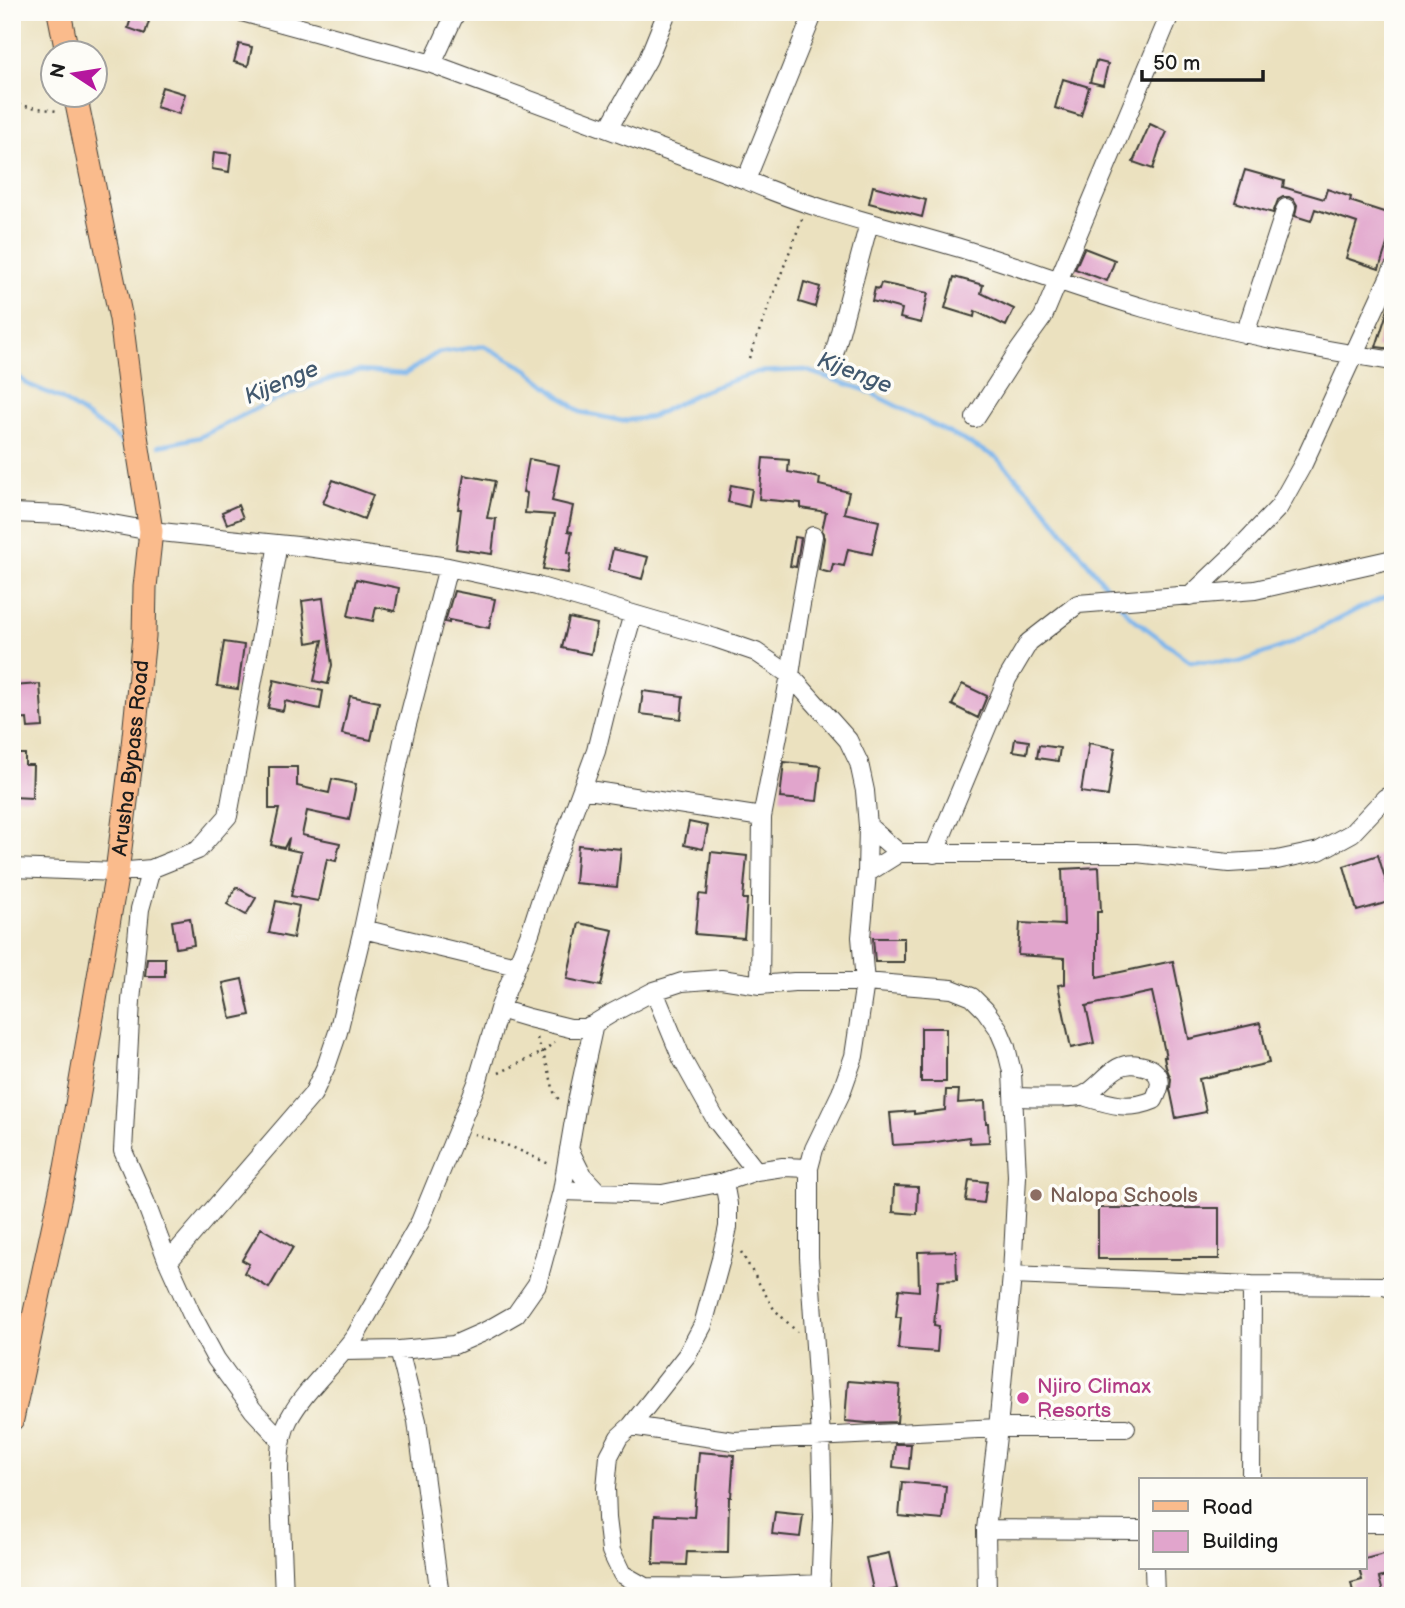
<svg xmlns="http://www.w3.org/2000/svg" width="1405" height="1608" font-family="'Balsamiq Sans',sans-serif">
	<rect width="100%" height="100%" fill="#fdfcf7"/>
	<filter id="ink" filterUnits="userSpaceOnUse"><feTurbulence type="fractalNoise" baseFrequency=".0143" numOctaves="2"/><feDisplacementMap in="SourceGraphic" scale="14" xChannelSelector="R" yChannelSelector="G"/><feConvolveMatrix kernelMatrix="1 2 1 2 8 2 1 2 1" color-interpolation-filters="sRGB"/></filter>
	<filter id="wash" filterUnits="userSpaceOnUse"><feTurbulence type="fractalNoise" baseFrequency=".00686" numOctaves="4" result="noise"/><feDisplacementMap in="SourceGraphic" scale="28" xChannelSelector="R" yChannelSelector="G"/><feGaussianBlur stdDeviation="1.57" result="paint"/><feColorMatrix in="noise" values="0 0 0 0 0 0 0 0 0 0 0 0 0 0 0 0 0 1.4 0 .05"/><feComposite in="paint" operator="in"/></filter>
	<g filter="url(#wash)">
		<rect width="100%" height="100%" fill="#ebe1bf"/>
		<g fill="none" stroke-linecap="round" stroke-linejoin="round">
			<path stroke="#7bb5ec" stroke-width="4.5" d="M12,371L27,384L60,398L114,435L130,448
				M159,446L200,437L261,406L321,382L358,371L405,374L437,353L484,346L527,369L580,412L622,421L651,417L700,392L757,372L805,370L865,390L996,457L1040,502L1113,595
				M1120,604L1130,616L1190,661L1237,663L1287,645L1358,609L1393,594"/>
		</g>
		<g id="blocks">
			<path fill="#e1a5cc" d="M132,15L149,21L145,34L128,28Z
				M239,44L252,47L248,66L234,62Z
				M1096,61L1108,64L1103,85L1090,82Z
				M1063,79L1089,87L1081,116L1055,108Z
				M162,87L185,94L179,114L156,107Z
				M1150,124L1167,132L1160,147L1153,169L1133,162Z
				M214,152L231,154L229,172L212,169Z
				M1245,170L1284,181L1283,187L1324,199L1327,189L1351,197L1350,201L1393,215V226L1379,269L1346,258L1357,223L1315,209L1311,221L1295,216L1297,205L1294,200L1289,197H1283L1278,200L1273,213L1235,202Z
				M873,186L926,200L922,217L869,203Z
				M1084,248L1115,260L1107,281L1075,269Z
				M954,277L983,285L981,293L1014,309L1006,326L975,311L974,317L945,308Z
				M804,282L820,287L815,307L799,302Z
				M881,283L928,293L921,323L900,318L902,309L872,301L875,288L879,289Z
				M1390,303H1393V349L1376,347Z
				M763,458L789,460L788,472L820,478L819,485L849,492L844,513L879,521L872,554L848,549L844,566L833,564L831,573L819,570L824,538L822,530L826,512L801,508V503L759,499Z
				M529,459L559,465L552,501L573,506L568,531L572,532L568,552L571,553L568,573L543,569L554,515L525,513L527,493L523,492Z
				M464,475L495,481L487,518L496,519L492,554L456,549L461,509H458Z
				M333,480L373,495L364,519L323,503Z
				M731,485L752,489L749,507L728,502Z
				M238,505L243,518L227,524L222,512Z
				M795,537L801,538L796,567L790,566Z
				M613,549L648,557L642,579L608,570Z
				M356,579L399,588L395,611L376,607L373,621L348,616Z
				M454,591L495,599L489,628L449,620V623L445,622Z
				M323,598L332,665L328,684L314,681L323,640L307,643L302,601Z
				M569,618L597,624L591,654L562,648Z
				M224,642L244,645L238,689L217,686Z
				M274,680L323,691L320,709L285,701L283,711L268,708Z
				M40,684L43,727L28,728L27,719L12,720V686Z
				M962,684L987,696L978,718L952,705Z
				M643,691L683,696L681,719L640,714Z
				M350,696L379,702L371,740L342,734Z
				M1015,739L1029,741L1027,753L1013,751Z
				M1089,743L1115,748L1108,796L1081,792Z
				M1039,745L1060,748L1058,761L1037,758Z
				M12,754H25V765H33L32,798L12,797Z
				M784,762L821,766L817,801L780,798Z
				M269,767H297V786L329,793L332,779L356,784L349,820L307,811L302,835L340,843L336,861L327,859L318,901L291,896L301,852L287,849L289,838L284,848L271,845L279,809H269Z
				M689,822L708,826L703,849L684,845Z
				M578,845L621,849L617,887L575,883Z
				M711,852L747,856L743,899H747L744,938L695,934L699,894L707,895Z
				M1378,855L1392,901L1357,911L1344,866Z
				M1099,867L1101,912H1097V977L1173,961L1189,1039L1260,1023L1269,1063L1199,1079L1206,1112L1176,1118L1170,1089L1171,1079L1166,1067L1164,1057H1166L1152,992L1086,1006L1094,1043L1071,1048L1058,985L1065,984V958L1018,955L1020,923L1064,925L1062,869Z
				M236,887L256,898L246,915L227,904Z
				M276,901L299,906L293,938L269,933Z
				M190,918L194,945L176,948L172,921Z
				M579,923L613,930L601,986L567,979Z
				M873,938H904V962H875Z
				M147,958H165V976H145Z
				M242,979L250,1015L231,1019L223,983Z
				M921,1028H946V1082H921Z
				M946,1090H959L958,1103L985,1101L986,1123H988L989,1142L970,1143L969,1137L929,1143L893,1145L890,1113L914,1111V1114L945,1110Z
				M969,1180L987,1182L984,1203L966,1201Z
				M894,1186L918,1187L917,1214L893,1212Z
				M1098,1208H1219V1259H1098Z
				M261,1228L293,1247L269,1288L244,1273L249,1264L242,1260Z
				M956,1251L957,1280L938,1281L934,1325L939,1326L937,1352L898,1349L901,1317H896L899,1289L919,1291L918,1252Z
				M848,1381L900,1385L897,1422L867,1423L845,1421Z
				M895,1444H911L909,1469L893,1467Z
				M699,1452L734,1455L731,1497H729L728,1553L687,1552L686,1565L653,1564L655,1515L694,1517Z
				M902,1482L946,1486L943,1520L899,1516Z
				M775,1512L803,1515L800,1537L772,1534Z
				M1391,1552L1393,1559V1574L1379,1578L1384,1596H1354L1351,1583L1362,1580L1359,1568H1365V1559Z
				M889,1553L897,1589L874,1594L866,1558Z"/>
		</g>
	</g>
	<g filter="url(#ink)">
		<use href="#blocks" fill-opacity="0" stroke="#3b3a34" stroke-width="2"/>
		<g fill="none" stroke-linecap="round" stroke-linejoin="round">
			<g stroke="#3b3a34" stroke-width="20">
				<path id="minor" d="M242,12L432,64L746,180C815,211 890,227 963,249C1024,268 1083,290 1144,308C1226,331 1309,348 1393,361
					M432,64L456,12
					M608,129L648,59L667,12
					M746,180L814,12
					M1245,334L1286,208
					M831,366L869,223
					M975,418L1017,353L1043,317L1171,12
					M12,513L63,515L151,531L307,547L448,567L537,586L715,638L756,652L790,675L848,740L859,763L865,791L868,826L867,873L861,937L865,982L854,1056L841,1093L814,1149L809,1168V1257L821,1436L823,1517L820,1596
					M1190,596L1233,555L1279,507L1303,464L1393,269
					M582,789L762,817
					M868,826L899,853
					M934,854L1007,679L1029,642L1078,604L1255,590L1393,559
					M12,868L117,872L151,869L198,850L228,816L278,544
					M151,869L140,909L131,1001L123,1151L145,1201L168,1262L191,1313L216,1359L253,1410L282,1441
					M867,873L899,853H1136L1229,863L1277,860L1319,851L1352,833L1385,798L1393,794
					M363,929L516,966
					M760,985L762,817L790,675L797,627L813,536
					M654,991L682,1059L716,1120L756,1171
					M499,1009L529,1018L570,1028H584L594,1024L612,1013L654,991L670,986L682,982L721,979L760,985L794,982H865L952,989L972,997L985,1010L998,1028L1006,1047L1012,1072L1017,1176L1012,1275L998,1428L986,1529L987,1596
					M1014,1097C1026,1097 1077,1099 1084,1095C1103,1086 1113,1059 1139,1065C1144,1066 1150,1067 1154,1071C1164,1079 1159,1090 1154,1100C1128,1111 1109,1104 1083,1096
					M569,1149L582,1175L597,1191
					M724,1182L728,1204V1227L721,1259L703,1325L687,1355L631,1426L619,1437L609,1456L606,1488L607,1518L611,1551L622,1574L645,1587L726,1588L821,1584
					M562,1191L662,1194L724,1182L756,1171L783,1167L809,1168
					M168,1262L313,1094L327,1064L338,1032L363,929L405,732L448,567
					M1012,1275L1252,1285L1384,1286L1393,1289
					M399,1350L417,1421L440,1596
					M345,1351L399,1350L454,1345L488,1330L516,1314L537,1284L562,1191L578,1097L594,1024
					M631,1426L734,1441L998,1428H1126
					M1251,1480L1252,1285
					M1365,1523H1393
					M986,1529L1141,1530
					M1154,1568L1155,1596
					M284,1596C283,1571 282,1546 281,1520C280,1491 274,1446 289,1419C306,1388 335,1365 356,1335L420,1222L477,1083L499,1009L530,933L541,899L596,751L609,698L633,614"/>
			</g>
			<g stroke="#3b3a34" stroke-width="25">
				<g id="major">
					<path d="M59,12L67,52"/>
					<path id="s1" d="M12,1419L66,1168L117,872L133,746L144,636L145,587L151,531L134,423L121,319L75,94"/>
				</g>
			</g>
			<path stroke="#3b3a34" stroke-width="2.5" stroke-dasharray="2 5" stroke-linecap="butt" d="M12,104L57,111
				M749,358L802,219
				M537,1038L549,1071L554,1092L559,1100
				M499,1073L543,1052L554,1042
				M474,1134L512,1147L549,1164
				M741,1252L774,1309L797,1332"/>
			<use href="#minor" stroke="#fff" stroke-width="18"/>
			<use href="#major" stroke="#fabb8c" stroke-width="23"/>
		</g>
	</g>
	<circle fill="#8d6e63" stroke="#fdfcf7" stroke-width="2.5" cx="1036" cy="1195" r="7"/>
	<circle fill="#d1479c" stroke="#fdfcf7" stroke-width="2.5" cx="1023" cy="1398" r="7"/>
	<g text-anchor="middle" stroke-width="7" stroke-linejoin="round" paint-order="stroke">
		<g font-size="21" fill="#1c1c1c" stroke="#fdfcf7">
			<text dy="7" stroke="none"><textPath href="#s1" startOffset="672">Arusha Bypass Road</textPath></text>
		</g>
		<g font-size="21" fill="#785e54" stroke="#fdfcf7" text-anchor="start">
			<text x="1050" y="1202">Nalopa Schools</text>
		</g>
		<g font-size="21" fill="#b23c85" stroke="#fdfcf7" text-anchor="start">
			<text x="1037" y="1393">Njiro Climax<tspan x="1037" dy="24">Resorts</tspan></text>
		</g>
		<g font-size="23" font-style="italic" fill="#42596f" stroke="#fdfcf7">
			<text transform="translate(855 372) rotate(21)" y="8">Kijenge</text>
			<text transform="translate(281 382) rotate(-23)" y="8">Kijenge</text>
		</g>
	</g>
	<rect width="1405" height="1608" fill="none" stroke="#fdfcf7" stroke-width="42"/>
	<rect x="1139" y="1478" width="228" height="91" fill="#fdfcf7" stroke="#a3a29f" stroke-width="2"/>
	<rect x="1153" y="1501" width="35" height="10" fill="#fabb8c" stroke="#a3a29f" stroke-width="2"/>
	<text x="1202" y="1514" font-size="21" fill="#1c1c1c">Road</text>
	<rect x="1153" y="1531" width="35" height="21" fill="#e1a5cc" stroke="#a3a29f" stroke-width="2"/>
	<text x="1202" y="1548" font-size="21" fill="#1c1c1c">Building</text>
	<g transform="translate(74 74) rotate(282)"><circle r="33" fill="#fdfcf7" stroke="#a3a29f" stroke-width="2"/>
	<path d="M0-5L12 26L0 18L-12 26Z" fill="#b5179e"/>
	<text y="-10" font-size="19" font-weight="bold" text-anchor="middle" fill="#1c1c1c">N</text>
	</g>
	<path d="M1142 70v10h121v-10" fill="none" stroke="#1c1c1c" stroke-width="3.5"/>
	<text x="1153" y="70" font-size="21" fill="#1c1c1c" stroke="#fdfcf7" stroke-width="5" paint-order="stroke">50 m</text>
</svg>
